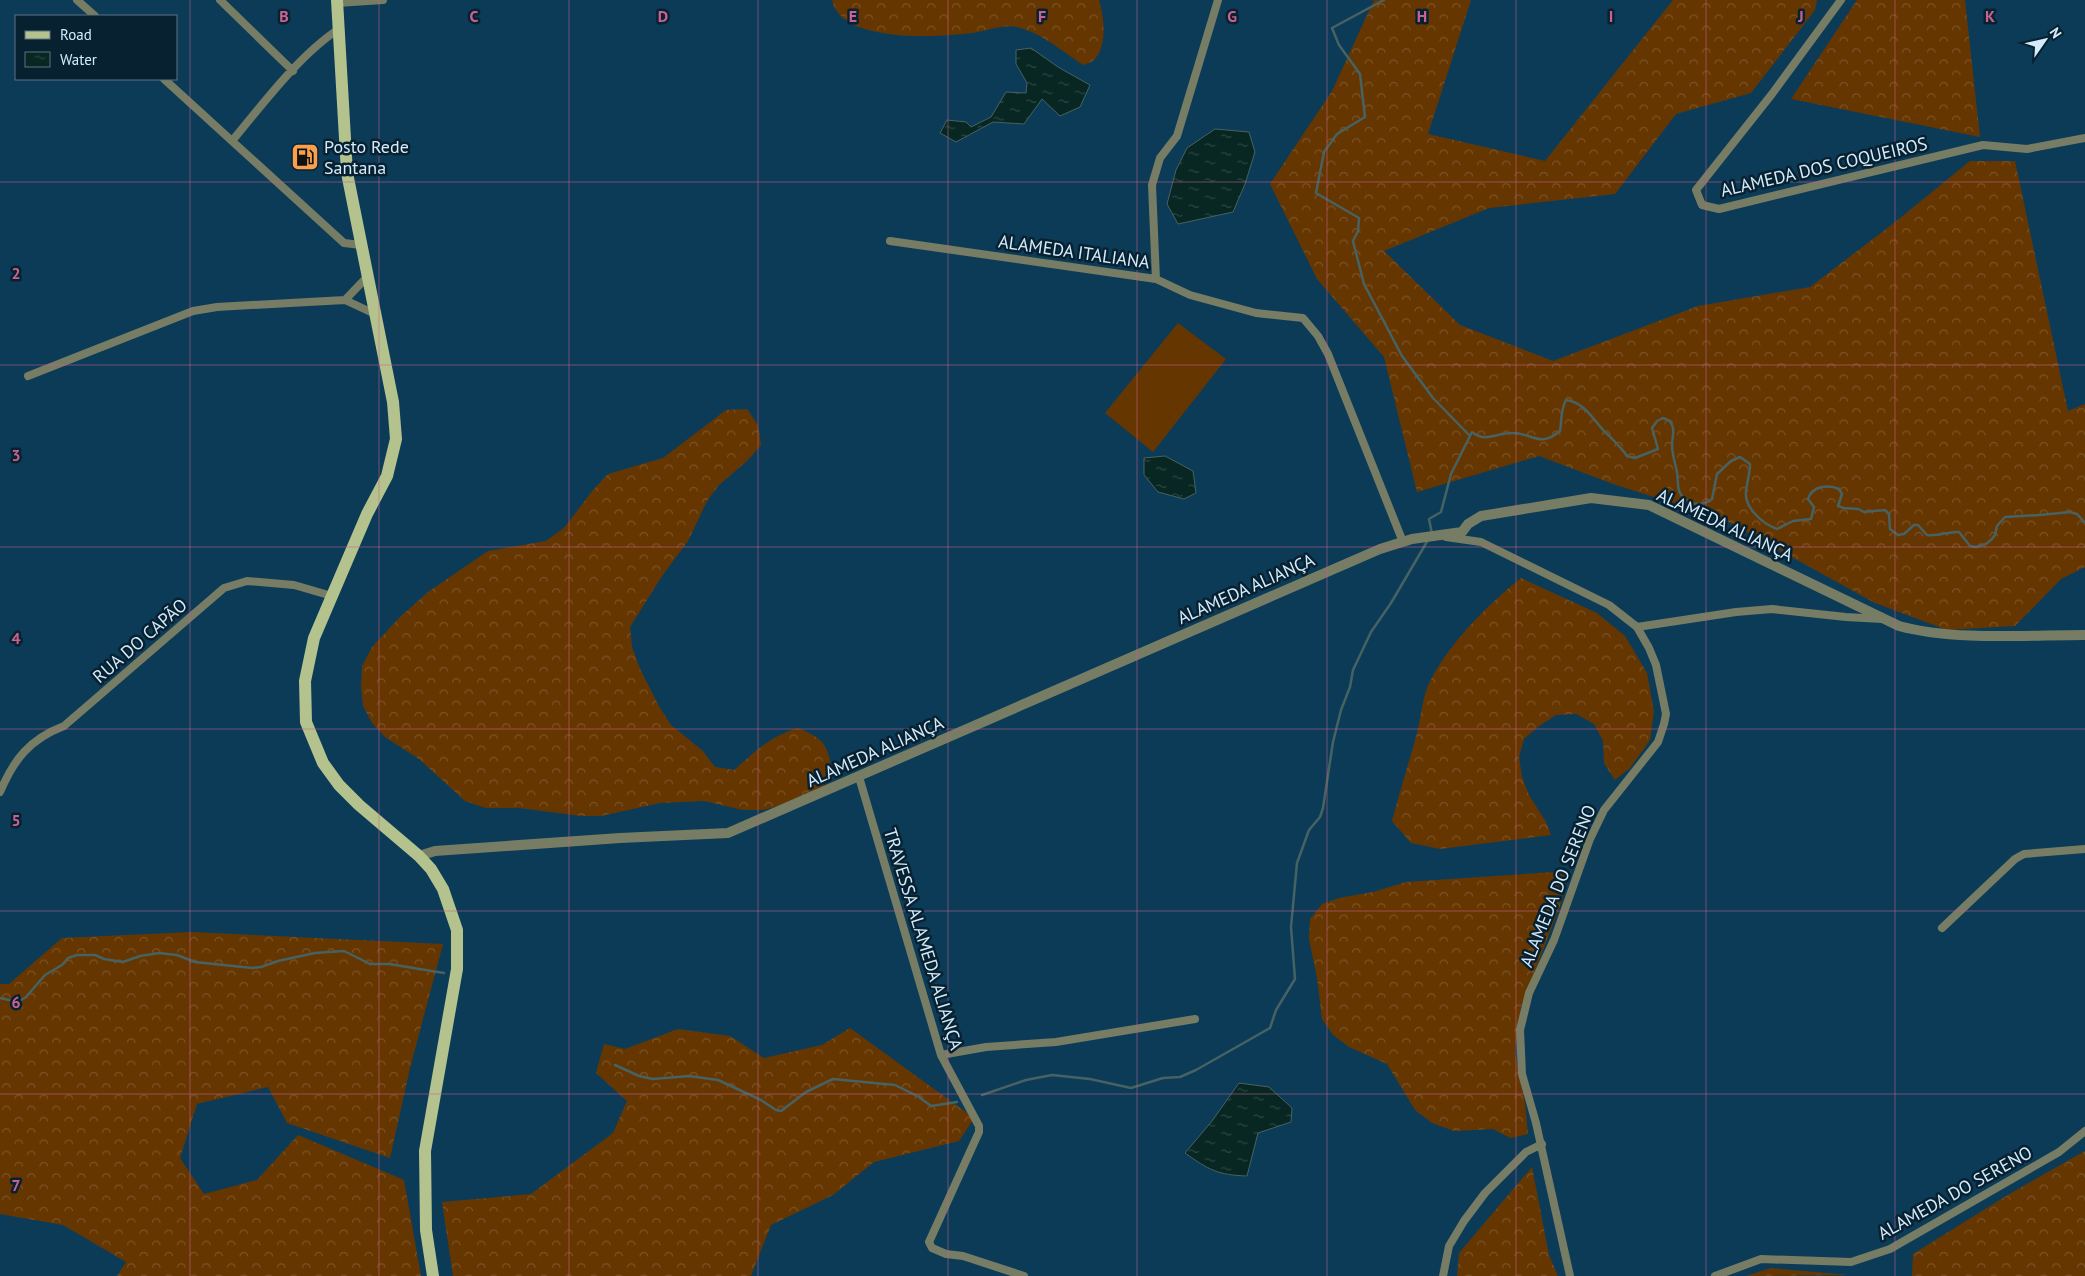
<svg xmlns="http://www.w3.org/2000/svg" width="2085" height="1276" font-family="'PT Sans',sans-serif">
	<defs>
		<pattern id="forest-crowns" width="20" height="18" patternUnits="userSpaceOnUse" patternTransform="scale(1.25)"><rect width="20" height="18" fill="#663601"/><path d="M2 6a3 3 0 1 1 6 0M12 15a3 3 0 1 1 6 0" fill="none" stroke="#7b5327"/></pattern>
		<pattern id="water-ripples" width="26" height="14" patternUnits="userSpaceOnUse" patternTransform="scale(1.25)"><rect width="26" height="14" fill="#092722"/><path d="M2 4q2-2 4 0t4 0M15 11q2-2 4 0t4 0" fill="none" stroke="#2c4643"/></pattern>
	</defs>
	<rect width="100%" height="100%" fill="#0c3b57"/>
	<path fill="url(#forest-crowns)" d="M832,0H1099C1104,18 1108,44 1094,60C1092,62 1086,64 1083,65C1062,51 1042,33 1017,27C1003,24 986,31 972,33C939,37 841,44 832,0Z
		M1374,0H1471L1428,134L1545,161L1673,0H1817L1815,10L1751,93L1676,114L1615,194L1489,208L1384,251L1460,325L1553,361L1698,306L1810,287L1894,223L1970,161H2015L2068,411L2085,404V567L2061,579L2015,626L1947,630L1875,603L1723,519L1616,485L1539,456L1417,492L1384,357L1317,279L1270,184L1332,91Z
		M1857,0H1965L1980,137L1791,99Z
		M747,409L758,425L761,445L748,460L719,485L707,501L688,541L662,576L630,627L632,647L640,669L660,708L671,725L703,751L715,767L734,770C756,751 769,737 798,728C824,739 828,744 832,773L821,789L782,805L763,810H743L704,801L660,803L601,816H581L519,808H486L465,801L419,759L385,737L372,723L363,706L361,687L362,666L372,647L399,618L428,592L488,551L546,541L564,528L593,490L608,474L663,458L726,410Z
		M1521,578L1597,613L1625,636L1647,673L1654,712L1650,740L1630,768L1615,780L1604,763L1603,741L1594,724L1576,714L1556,715L1539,726L1524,739L1519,757L1522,777L1529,795L1546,822L1551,835L1440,849L1411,843L1392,821C1400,791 1409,762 1417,733C1421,718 1422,702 1427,688C1445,647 1487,605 1521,578Z
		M1569,871L1561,903L1521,1007L1515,1052L1525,1103L1528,1134L1510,1138L1493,1129L1454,1131L1432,1123L1415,1110L1387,1064L1349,1047L1333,1035L1322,1019L1317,978L1309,939L1310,919L1322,904L1339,898L1373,892L1406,882Z
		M191,932L443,944L410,1068L390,1158L287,1123L268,1087L197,1104L180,1158L204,1194L257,1180L298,1135L404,1180L421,1276H117L126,1262L63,1225L0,1214V984H9L62,938Z
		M850,1028L974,1118L959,1141L874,1162L833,1195L771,1225L751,1276H453L442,1202L531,1194L613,1133L627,1101L596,1073L604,1044L625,1049L678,1029L730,1036L764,1058L822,1045Z
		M2085,1151V1276H1912L1913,1254L2011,1193Z
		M1532,1167L1549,1255L1558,1276H1457L1459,1253Z
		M1771,1268L1848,1275L1746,1276Z"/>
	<path fill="#663601" d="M1178,323L1226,359L1153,452L1105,413Z"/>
	<path fill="url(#water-ripples)" stroke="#466263" d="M1031,48L1058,67L1090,85L1080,107L1060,116L1042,99L1024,124L993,122L956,142L940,133L947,120L966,122L971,127L991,117L1006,92L1026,93L1027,83L1016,64V50Z
		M1215,129L1249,132L1255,152L1245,184L1233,212L1178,224L1167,204L1176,170L1187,148Z
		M1165,456L1193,471L1196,493L1184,499L1158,492L1144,475V458Z
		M1239,1083L1269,1087L1292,1108L1291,1122L1258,1133L1247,1176C1218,1175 1209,1170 1185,1153L1212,1121Z"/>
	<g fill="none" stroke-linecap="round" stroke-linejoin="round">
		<path stroke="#466263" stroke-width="2.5" d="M1384,0L1332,28L1339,45L1360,74L1365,117L1337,134L1324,152L1316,193L1359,218L1358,231L1353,241L1364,284L1402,356L1433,398L1469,435
			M1432,534L1429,519L1441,512L1451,474L1472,432C1485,443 1496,433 1511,433C1532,432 1539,449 1560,431C1562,420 1560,411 1566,400C1586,403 1593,420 1605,432C1613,440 1620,446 1627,456L1635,458L1658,449L1652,428L1657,421L1663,418C1666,419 1671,421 1672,425C1675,431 1672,438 1672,445C1672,454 1675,463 1677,472C1679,486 1675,494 1690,502C1698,506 1705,504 1712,499L1717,474L1731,461L1740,457L1750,464C1750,473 1747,482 1746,491C1744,508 1763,524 1777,529L1793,521L1811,519L1814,507L1808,499C1812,486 1828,484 1839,489L1842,494L1838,506L1844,508L1858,509L1864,512L1885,510L1889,514L1890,529L1898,535L1904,534L1914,525H1918L1927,535C1938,537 1949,531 1959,532L1970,546L1976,547L1986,544L1991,540L1995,535L1997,526L2005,517L2040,515L2070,512L2077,514L2085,523
			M0,998L18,1002L26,997L45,975L62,965L68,958L77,955H95L104,959L123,962L140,956L159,953L177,955L195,962L252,968L261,967L278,961L315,953L344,951L370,964H389L444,973
			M615,1065L639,1076L653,1079L689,1076L718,1080L761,1100L776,1110L781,1111L806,1092L833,1079L895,1085L919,1097L931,1106L957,1102
			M982,1095L1026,1080L1052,1075L1090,1079L1131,1088L1163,1078L1180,1077L1196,1070L1270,1028L1276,1010L1295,979L1291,927L1297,863L1309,830L1320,817L1323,808L1333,742L1341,710L1350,687L1353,670L1371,632L1391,603L1428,540"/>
		<path stroke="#767d64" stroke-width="8" d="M77,0L95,16
			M220,0L293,71
			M1841,0L1772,94L1696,190L1702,205L1719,209L1983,145L2027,149L2085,138
			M337,3L383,0
			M164,79L344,243L361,245
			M232,141C262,105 300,54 339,29
			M890,241L1156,279L1190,295L1256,313L1303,318L1318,336L1328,354L1403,542
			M1156,279L1152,185L1160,158L1177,136L1218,0
			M345,300L368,276
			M28,376L193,311L217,307L345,300L375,314
			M1446,537L1481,542L1609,605L1637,627L1649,648L1656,665L1663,699L1666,714L1664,724L1658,742L1604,810L1590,839L1554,940L1529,993L1520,1030L1522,1074L1536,1123L1570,1276
			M1637,627L1736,612L1772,609L1846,617L1882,619
			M859,777L941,1055L979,1126V1132L929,1242L932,1248L946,1254L963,1256L1024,1276
			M0,792C14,759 30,739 64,726L224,588L247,581L294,585L332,596
			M1942,928L2015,859L2024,854L2085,849
			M941,1055L986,1047L1056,1042L1195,1019
			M1443,1276L1449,1246L1464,1221L1485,1193L1526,1152L1542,1144
			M1715,1276L1761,1259L1851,1262L1890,1249L2059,1152L2085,1131"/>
		<path stroke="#767d64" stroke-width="10" d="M419,856L435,851L620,838L728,833L1380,549L1412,539L1462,532L1468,524L1481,516L1591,498L1649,505L1899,626C1954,641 2027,635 2085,635"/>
		<path stroke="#b4c28d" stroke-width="12" d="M337,0L347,173L393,402L396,439L387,476L367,514L314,638L305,681L306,722L323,763L339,785L359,805L419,856L431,869L443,889L457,930V969L425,1151L426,1230L433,1276"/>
	</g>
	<path fill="none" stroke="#c86293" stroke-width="1" stroke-opacity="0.55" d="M190,0V1276M379,0V1276M569,0V1276M758,0V1276M948,0V1276M1137,0V1276M1327,0V1276M1516,0V1276M1706,0V1276M1895,0V1276M0,182H2085M0,365H2085M0,547H2085M0,729H2085M0,911H2085M0,1094H2085"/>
	<defs>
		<g id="fuel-square" transform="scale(1.4375)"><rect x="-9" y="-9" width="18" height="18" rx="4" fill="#f99f4d" stroke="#082131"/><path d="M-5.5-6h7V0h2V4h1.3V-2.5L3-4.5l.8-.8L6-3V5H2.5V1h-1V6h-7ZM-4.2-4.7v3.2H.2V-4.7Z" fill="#111"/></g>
	</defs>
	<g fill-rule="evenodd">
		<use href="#fuel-square" x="305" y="157"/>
	</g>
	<g text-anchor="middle" stroke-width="5" stroke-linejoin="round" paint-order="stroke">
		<g font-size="18" fill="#d4ebfc" stroke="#082131" text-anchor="start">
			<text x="324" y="153">Posto Rede<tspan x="324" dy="21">Santana</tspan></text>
		</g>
		<g font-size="18" fill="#d4ebfc" stroke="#082131">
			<text transform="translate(1824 167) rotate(-13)" y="6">ALAMEDA DOS COQUEIROS</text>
			<text transform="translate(1074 252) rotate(8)" y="6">ALAMEDA ITALIANA</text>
			<text transform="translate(1725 525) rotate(25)" y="6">ALAMEDA ALIANÇA</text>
			<text transform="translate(1246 589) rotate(-24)" y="6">ALAMEDA ALIANÇA</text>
			<text transform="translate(140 641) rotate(-41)" y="6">RUA DO CAPÃO</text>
			<text transform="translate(875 752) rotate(-24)" y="6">ALAMEDA ALIANÇA</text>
			<text transform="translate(1558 886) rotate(-68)" y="6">ALAMEDA DO SERENO</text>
			<text transform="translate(923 939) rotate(73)" y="6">TRAVESSA ALAMEDA ALIANÇA</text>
			<text transform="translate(1955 1193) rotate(-29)" y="6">ALAMEDA DO SERENO</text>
		</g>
	</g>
	<g font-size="16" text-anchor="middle" font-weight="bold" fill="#c86293" stroke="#082131" stroke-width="5" stroke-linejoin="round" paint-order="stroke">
		<text x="284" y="22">B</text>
		<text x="474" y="22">C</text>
		<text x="663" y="22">D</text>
		<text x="853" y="22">E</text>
		<text x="1042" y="22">F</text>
		<text x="1232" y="22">G</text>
		<text x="1422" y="22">H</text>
		<text x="1611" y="22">I</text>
		<text x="1801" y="22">J</text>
		<text x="1990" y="22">K</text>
		<text x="16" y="279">2</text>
		<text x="16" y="461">3</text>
		<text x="16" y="644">4</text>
		<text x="16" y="826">5</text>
		<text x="16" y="1008">6</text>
		<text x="16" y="1191">7</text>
	</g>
	<rect x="15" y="15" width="162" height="65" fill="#082131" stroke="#5a7282"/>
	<rect x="25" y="31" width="25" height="8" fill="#b4c28d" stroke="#5a7282"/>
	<text x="60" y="40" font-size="15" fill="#d4ebfc">Road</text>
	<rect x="25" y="52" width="25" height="15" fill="url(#water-ripples)" stroke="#5a7282"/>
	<text x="60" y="65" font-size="15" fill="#d4ebfc">Water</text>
	<g transform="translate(2045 40) rotate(56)" stroke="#082131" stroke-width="4" paint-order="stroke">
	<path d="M0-4L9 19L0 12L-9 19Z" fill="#d4ebfc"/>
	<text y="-8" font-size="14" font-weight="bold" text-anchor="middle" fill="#d4ebfc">N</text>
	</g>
</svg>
